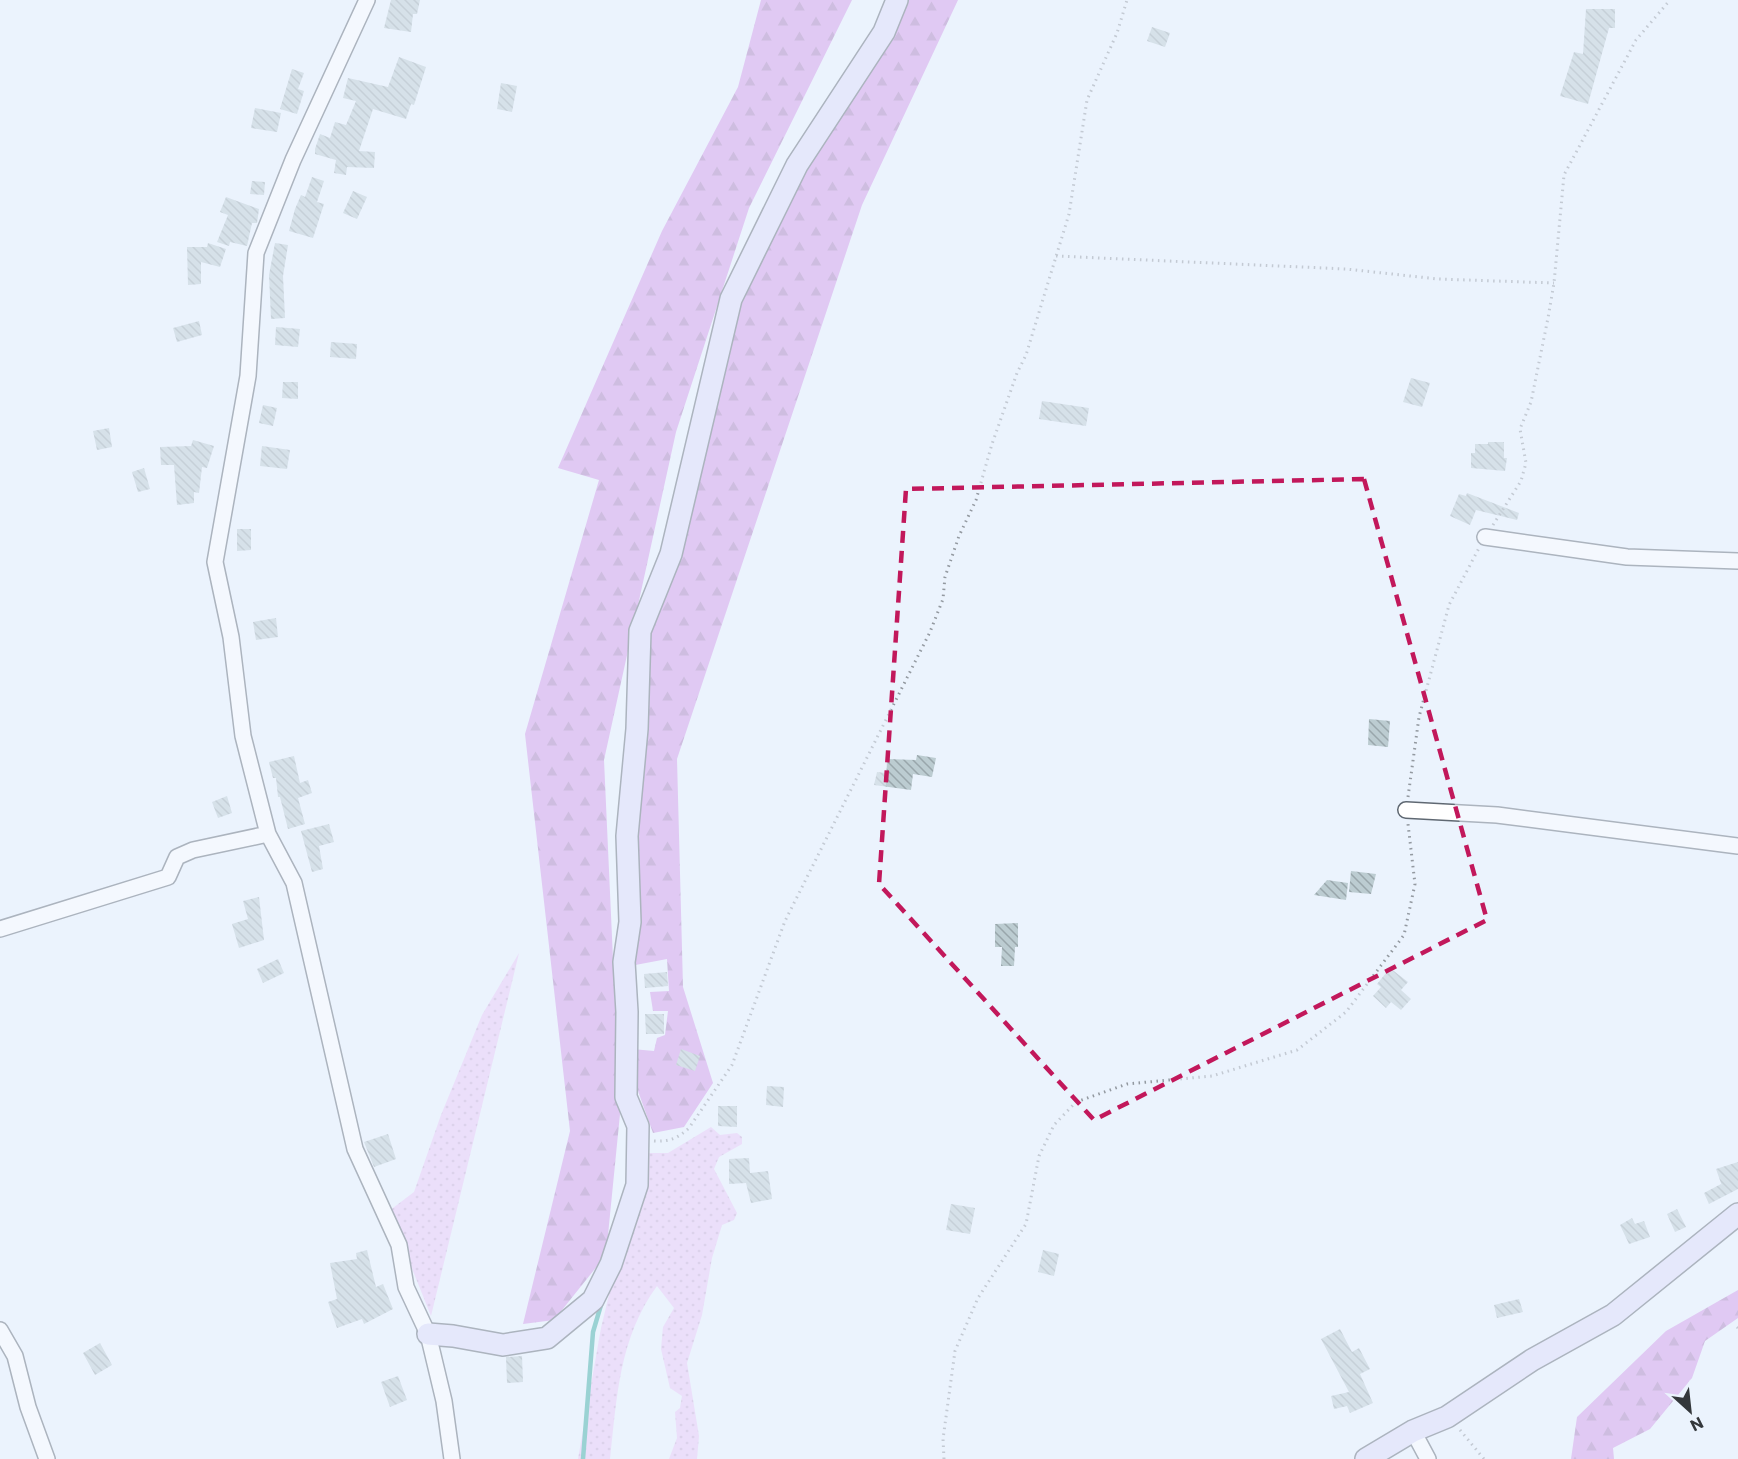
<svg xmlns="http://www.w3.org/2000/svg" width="1738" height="1459" font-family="Commissioner,sans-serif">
	<defs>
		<pattern id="grass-dots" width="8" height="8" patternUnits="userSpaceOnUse" patternTransform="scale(1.5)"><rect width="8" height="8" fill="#eac8f6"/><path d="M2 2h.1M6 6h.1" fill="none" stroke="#c9acd4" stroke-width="1.8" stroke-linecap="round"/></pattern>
		<pattern id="forest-firs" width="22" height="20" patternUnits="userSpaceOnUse" patternTransform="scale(1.5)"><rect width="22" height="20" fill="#d297e6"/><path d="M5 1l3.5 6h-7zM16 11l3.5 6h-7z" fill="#ab7cbc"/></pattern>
		<pattern id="building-back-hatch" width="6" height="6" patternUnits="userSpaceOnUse" patternTransform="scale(1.5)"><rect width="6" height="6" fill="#bcccd1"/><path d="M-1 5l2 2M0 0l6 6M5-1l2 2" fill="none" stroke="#99a6ab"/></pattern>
	</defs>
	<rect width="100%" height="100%" fill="#ebf3fd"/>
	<path fill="url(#grass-dots)" d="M519,953L431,1316L389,1211L414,1192L441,1115L482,1015Z
		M711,1127L720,1135L737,1133L742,1137V1144L719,1157L714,1169L737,1213L734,1220L722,1225L712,1258L702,1315L687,1363L699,1436L697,1459H669L677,1438L675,1412L680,1408L682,1396L670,1388L661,1349L663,1327L674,1308L657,1286C619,1338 617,1397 610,1459H578L601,1328L643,1153H668Z"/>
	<path fill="url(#forest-firs)" d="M761,0H852L749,208L676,432L604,760L620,1114L606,1255L554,1320L523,1324L570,1131L525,734L599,480L558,468L662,231L738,87Z
		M906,0H958L862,205L677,759L683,987L713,1083L684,1127L653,1133L633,1077L632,1049L654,1051L657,1038L665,1035L668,1011H653L650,992L669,991L667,959L630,966L647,637L738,299L804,167L892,41Z
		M1738,1290V1318L1705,1341L1692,1378L1650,1429L1613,1448L1614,1459H1571L1577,1417L1666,1331Z"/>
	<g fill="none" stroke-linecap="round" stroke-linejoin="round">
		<path stroke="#38aba1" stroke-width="4.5" d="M583,1459L593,1332L601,1305"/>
	</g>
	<path fill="url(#building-back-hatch)" d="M391,0H420L417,14H413L411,32L384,28Z
		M1586,9H1615V28H1609L1588,104L1560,96L1574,52L1583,54Z
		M1152,27L1170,33L1165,47L1147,41Z
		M399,57L426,67L414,105L411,104L406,119L373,109L359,151L375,152L374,168L347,167L346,175L334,173L336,160L315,154V149L320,134L330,138L335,122L346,125L356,101L343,98L348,78L388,87Z
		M292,69L304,73L298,89L304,91L297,114L280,109Z
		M501,83L517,86L512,112L497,109Z
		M255,108L281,113L277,132L251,128Z
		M312,177L324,181L317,202L324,204L313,238L289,231L295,209L301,195L305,197Z
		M252,181L265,182L264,195L250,194Z
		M353,191L367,197L357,219L343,213Z
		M226,197L259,209L257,223H252L247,246L230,242L229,246L217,242L228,215L220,212Z
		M208,243L226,249L220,267L201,262V284L188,285L187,247H207Z
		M275,243L288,245L283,276L285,318L271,319L269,275Z
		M199,321L202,335L177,342L173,328Z
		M276,327L300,329L298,347L275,345Z
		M331,342L357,344L356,359L330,357Z
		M1411,378L1430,383L1422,407L1403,402Z
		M283,382H298V399L282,398Z
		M1042,401L1089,408L1086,426L1039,419Z
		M263,405L277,408L273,426L259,423Z
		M109,428L112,447L97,450L93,431Z
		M193,440L214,446L207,468L202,467L199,493L194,492V503L177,505L174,465H161L160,447L191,446Z
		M1488,442H1504V458H1507L1505,471L1471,468V453H1475V444H1488Z
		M262,446L290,450L287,469L260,466Z
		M144,468L150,489L138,492L132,472Z
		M1467,493L1519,513L1517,520L1476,510L1470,525L1450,516L1459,494L1466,496Z
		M237,529H251V550L237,551Z
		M276,618L278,637L256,640L253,622Z
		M1369,719L1390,721L1388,747L1368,745Z
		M917,755L936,758L932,777L913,774L911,790L874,785L877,772L886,773L887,759L916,760Z
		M294,756L300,783L308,780L312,793L298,798L305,824L288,829L280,797H278L276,778H273L269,762Z
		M227,796L232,813L218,818L212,802Z
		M329,824L334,842L319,846L323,869L312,872L301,831Z
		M1351,871L1376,874L1371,894L1349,892Z
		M1327,880L1348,883L1346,900L1314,895Z
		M259,897L264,940L239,948L232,924L248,919L243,901Z
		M1018,923V947H1015L1014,966H1001L1002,947H995V924Z
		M278,959L284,973L263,983L257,969Z
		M1390,968L1408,982L1401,990L1411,999L1401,1010L1391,1002L1386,1008L1373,996L1381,987L1377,984Z
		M667,972L668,986L645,988L644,974Z
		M645,1014H664V1034H646Z
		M681,1049L700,1056L695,1071L676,1065Z
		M767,1086L784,1087L783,1107L766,1105Z
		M718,1106H737V1127L718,1126Z
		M388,1134L396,1159L374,1167L364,1142Z
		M749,1158L750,1173L768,1171L772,1199L751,1203L746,1183L729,1184V1159Z
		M1738,1162V1189L1709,1204L1704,1193L1721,1184L1722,1186L1716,1169Z
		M951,1204L975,1208L970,1234L946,1230Z
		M1677,1209L1686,1227L1675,1232L1667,1214Z
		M1632,1218L1635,1224L1644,1221L1650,1237L1629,1244L1620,1225Z
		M367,1250L376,1287L383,1284L393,1309L364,1324L362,1319L337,1328L328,1302L337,1299L330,1263L357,1259L356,1253Z
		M1043,1250L1059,1254L1054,1276L1038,1272Z
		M1519,1299L1523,1312L1497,1318L1494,1305Z
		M1340,1329L1352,1352L1359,1348L1370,1369L1360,1374L1373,1403L1350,1413L1347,1406L1334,1409L1331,1396L1349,1392L1321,1339Z
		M100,1343L112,1365L95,1375L83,1353Z
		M522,1356L523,1382L507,1383L506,1357Z
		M398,1376L407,1400L390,1407L381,1382Z"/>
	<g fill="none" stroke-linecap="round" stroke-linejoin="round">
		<g stroke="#5f6872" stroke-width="18">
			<path id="street" d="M367,0L293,160L256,253L248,376L215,562L231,637L243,736L268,834L294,883L355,1149L399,1245L406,1287L428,1334L444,1401L452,1459
				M1485,537L1627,557L1738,561
				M1406,810L1497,815L1738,846
				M0,929L168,877L177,857L193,850L268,834
				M0,1330L15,1356L28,1407L47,1459
				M1413,1431L1428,1459"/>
		</g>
		<g stroke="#5f6872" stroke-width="24">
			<path id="secondary" d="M428,1334L453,1336L503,1345L547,1338L593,1300L611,1264L637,1185L638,1126L626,1097L627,1012L624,962L630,922L627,836L637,729L640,631L671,554L731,299L797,165L884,32L897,0
				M1366,1459L1413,1431L1447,1417L1532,1360L1613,1315L1738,1214"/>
		</g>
		<path stroke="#9399a0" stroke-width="3" stroke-dasharray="1.5 4.5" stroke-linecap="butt" d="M1056,256L1346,269L1438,279L1554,283
			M1493,525L1521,481L1526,463L1520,429L1531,402L1548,318L1554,283L1564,175L1636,40L1670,0
			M1408,797L1419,717L1449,605L1479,548
			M654,1141C669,1142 678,1138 689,1128L732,1065L785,921L930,632L943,599L945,577L959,536L976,500L992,444L1017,373L1026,355L1069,214L1087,100L1117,33L1127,0
			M1737,1327L1738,1328
			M1460,1430L1484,1459
			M944,1459L943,1439L955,1351L978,1298L1026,1224L1039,1156L1054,1125L1076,1102L1127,1084L1212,1076L1297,1050L1346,1012L1404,935L1415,884L1408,824"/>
		<use href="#street" stroke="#fff" stroke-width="15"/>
		<use href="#secondary" stroke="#dddbf9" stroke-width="21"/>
	</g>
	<path d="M0 0H1738V1459H0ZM1364,479L1487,920L1094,1120L879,884L906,489Z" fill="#ebf3fd" fill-opacity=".55" fill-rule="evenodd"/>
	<path fill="none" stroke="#c2185b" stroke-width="4.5" stroke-dasharray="12 8" stroke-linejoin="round" d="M1364,479L1487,920L1094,1120L879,884L906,489Z"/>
	<g transform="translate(1690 1411) rotate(153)" stroke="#ebf3fd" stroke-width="4.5" paint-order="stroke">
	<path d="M0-4.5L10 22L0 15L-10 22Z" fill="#33373b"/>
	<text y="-9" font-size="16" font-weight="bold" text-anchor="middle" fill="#33373b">N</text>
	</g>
</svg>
